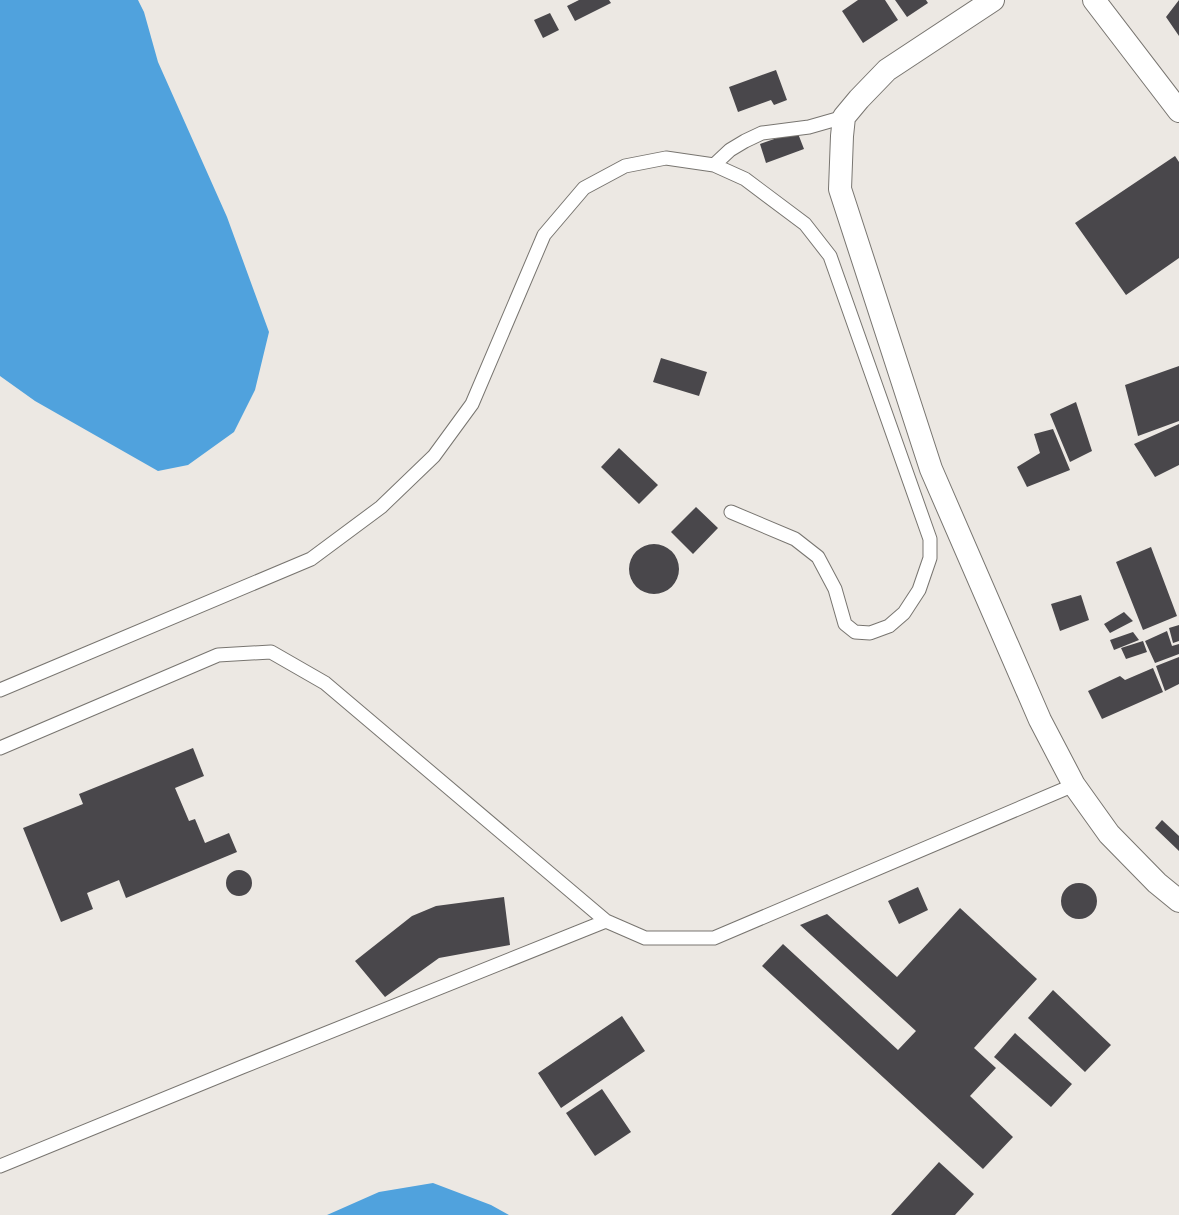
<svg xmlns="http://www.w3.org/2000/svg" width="1179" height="1215" font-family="'Roboto Condensed',sans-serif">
	<rect width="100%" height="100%" fill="#ece8e3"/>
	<path fill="#50a2dd" d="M0,0H138L144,12L158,62L227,217L269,332L255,390L234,432L188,465L158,471L35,401L0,376Z
		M433,1183L491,1205L509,1215H327L379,1192Z"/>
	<path fill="#49474b" d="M579,0H609L611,3L575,21L567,6Z
		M858,0H885L898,20L863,43L842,11Z
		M895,0H926L928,3L907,17Z
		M1179,0V36L1166,17Z
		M550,13L559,30L543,38L534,20Z
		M776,70L787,100L774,105L771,100L738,112L729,87Z
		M797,131L804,149L766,163L760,144Z
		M1175,156L1179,162V258L1126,295L1075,223Z
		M661,358L707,372L699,396L653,382Z
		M1179,366V421L1138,436L1125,385Z
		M1076,402L1092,451L1070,462L1050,414Z
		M1179,424V465L1155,477L1134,444Z
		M1053,429L1070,470L1027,487L1017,467L1040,453L1034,434Z
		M619,448L658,485L639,504L601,467Z
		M696,507L718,528L693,554L671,532Z
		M629 569a25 25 0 1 1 50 0a25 25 0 1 1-50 0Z
		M1151,547L1177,616L1143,630L1116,562Z
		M1081,595L1089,620L1060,631L1051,604Z
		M1124,612L1133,621L1110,633L1104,624Z
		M1179,625V641L1173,643L1169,628Z
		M1167,631L1172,646L1179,644V654L1155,663L1145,641Z
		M1133,632L1139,640L1114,650L1110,640Z
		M1143,641L1147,652L1126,659L1121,648Z
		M1179,657V684L1165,691L1156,666Z
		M1153,668L1163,692L1102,719L1088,691L1120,676L1125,680Z
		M193,748L204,776L175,788L189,821L195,819L205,843L229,833L237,852L126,898L119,880L87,893L93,909L61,922L23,828L83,804L79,794Z
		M1162,820L1179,836V851L1155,828Z
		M226 883a13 13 0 1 1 26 0a13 13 0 1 1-26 0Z
		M1061 901a18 18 0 1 1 36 0a18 18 0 1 1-36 0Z
		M918,887L928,910L899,924L888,901Z
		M504,897L510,945L439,958L385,997L355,961L412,916L436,906Z
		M960,908L1037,979L974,1048L996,1068L970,1096L1013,1137L983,1169L762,966L783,944L898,1050L916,1031L800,925L827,914L897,977Z
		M1053,990L1111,1045L1085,1072L1028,1018Z
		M622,1016L645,1051L561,1108L538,1073Z
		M1015,1033L1072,1084L1051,1107L994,1057Z
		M602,1089L631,1132L595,1156L566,1113Z
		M939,1162L974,1194L955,1215H891Z"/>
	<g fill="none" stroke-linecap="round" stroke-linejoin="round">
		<g stroke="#787570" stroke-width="15">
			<path id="lane" d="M714,165L730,150L745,141L762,133L809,127L844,117
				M0,690L311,559L381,507L434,456L472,404L544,235L584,188L625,166L666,158L714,165L745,179L805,224L830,256L930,539V558L919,590L904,613L889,626L870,633L855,632L845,624L835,589L818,557L795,539L731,512
				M0,748L218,655L271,652L325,683L606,921L645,938H714L1074,785
				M0,1166L242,1067L606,921"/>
		</g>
		<g stroke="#787570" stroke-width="24">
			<path id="street" d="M993,0L887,70L859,99L844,117L842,136L840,189L931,469L1040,720L1074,785L1109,834L1157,883L1179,901
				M1094,0L1179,111"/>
		</g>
		<use href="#lane" stroke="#fff" stroke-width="13"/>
		<use href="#street" stroke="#fff" stroke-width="22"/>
	</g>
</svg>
